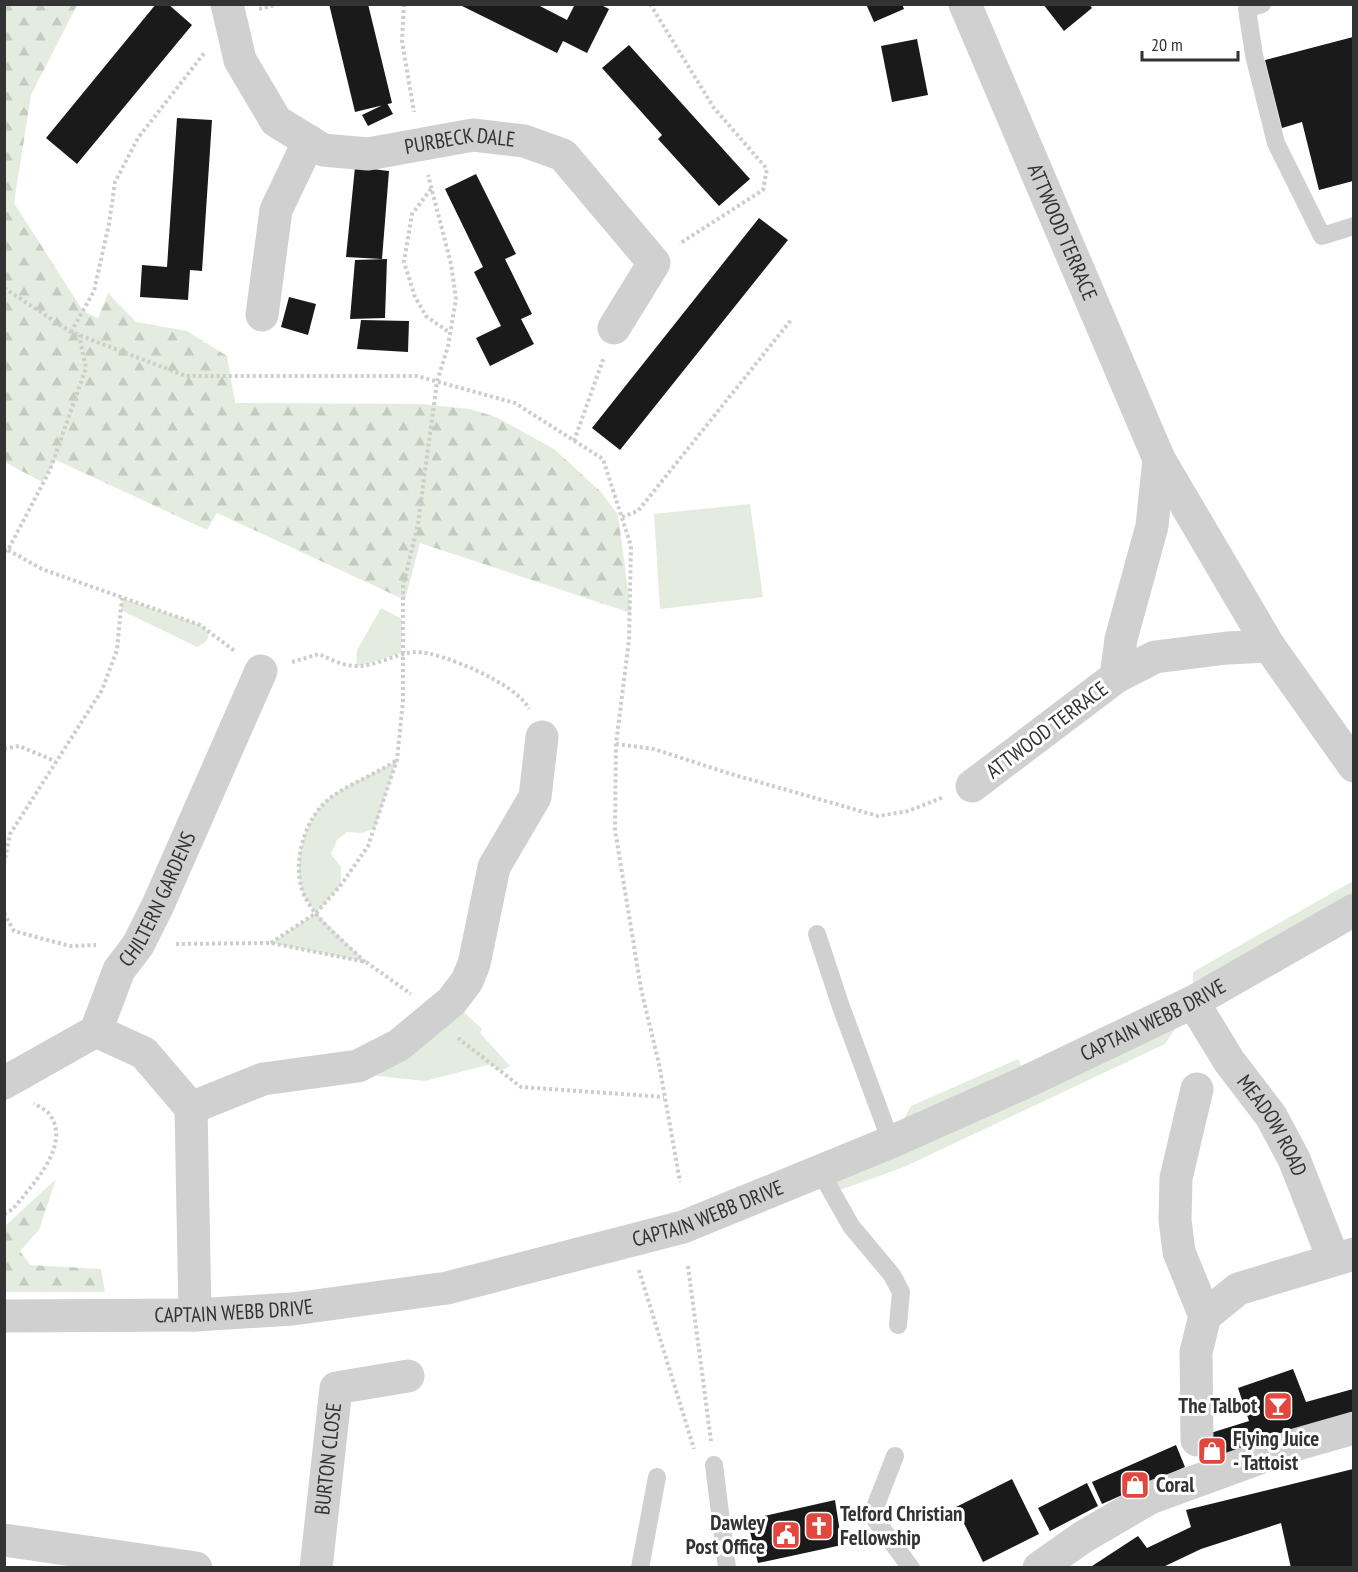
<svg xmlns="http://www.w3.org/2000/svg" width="1358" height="1572" font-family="'PT Sans Narrow',sans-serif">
	<defs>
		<pattern id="forest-firs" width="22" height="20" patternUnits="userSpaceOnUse" patternTransform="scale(1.5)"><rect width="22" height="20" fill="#e4ecdf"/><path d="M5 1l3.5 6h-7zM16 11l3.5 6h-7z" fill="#c4cbc0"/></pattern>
	</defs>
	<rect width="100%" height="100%" fill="#fff"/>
	<path fill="#e4ecdf" d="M750,504L763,597L660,609L654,514Z
		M122,598L200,625L209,632L207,641L197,647L121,610Z
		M381,608L402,619L401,653L356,667L357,650Z
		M397,760L375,828L362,833L347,832L337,840L331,854L341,867V885L316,913L366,962L271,943L316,913C313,908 308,903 305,898C290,866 304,817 332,796C351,782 377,773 397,760Z
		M1353,881V910L1193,1002L1165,1044L904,1167L832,1193L820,1171L891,1142L911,1106L1018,1059L1028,1080L1193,1002V972Z
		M452,1001L482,1029L480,1033L510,1066L500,1071L491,1064L425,1081L377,1076L370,1060Z"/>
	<path fill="url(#forest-firs)" d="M4,5H77L31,95L14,203L83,311L98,318L108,293L136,322L187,331L227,356L235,403L422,404L470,409L496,417L554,449L601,492L618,515L631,613L420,543L405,600L217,513L207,530L56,460L42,482L5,462Z
		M56,1179L39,1230L20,1251L30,1265L101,1269L105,1292H5V1226Z"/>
	<path fill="#1a1a1a" d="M156,4H168L192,25L77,164L46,138Z
		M329,4H368L392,103L355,112Z
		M458,4H536L567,20L575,4H599L609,9L587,53L563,41L557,53Z
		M866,4H902L904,9L874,22Z
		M1043,4H1089L1092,8L1064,31Z
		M1353,37V181L1319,190L1302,122L1282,128L1265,60Z
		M917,39L928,95L892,102L881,46Z
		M629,45L750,179L719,206L658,139L662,135L602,68Z
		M387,103L393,114L368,126L362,115Z
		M177,118L212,120L202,271L190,270L188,300L140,297L142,265L167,267Z
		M355,167L389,171L382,259L346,257Z
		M476,174L516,254L505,259L532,314L521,319L534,344L490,366L476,338L501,326L474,272L483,267L445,189Z
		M759,218L788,240L620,450L592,428Z
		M387,259L385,318L350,319L355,260Z
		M289,297L316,304L308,335L281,327Z
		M361,320L409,321L408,352L357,349Z
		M1293,1369L1306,1402L1353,1389V1413L1208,1460L1201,1436L1249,1421L1238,1388Z
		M1176,1445L1185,1467L1102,1504L1092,1482Z
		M1353,1469V1568H1291L1281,1523L1201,1549L1161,1568H1089L1138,1536L1147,1548L1191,1527L1186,1510Z
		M1012,1479L1039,1534L983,1562L956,1507Z
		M1087,1483L1098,1506L1050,1531L1038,1508Z
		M835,1500L842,1545L758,1563L747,1520Z"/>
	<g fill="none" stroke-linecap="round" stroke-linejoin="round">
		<path stroke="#cdcdcd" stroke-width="4" stroke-dasharray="3 3" stroke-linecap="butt" d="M404,4L402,41L414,112
			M650,4L714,108L767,169L763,190L679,244
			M259,9L279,4
			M431,189L412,214L404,262L415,297L426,316L450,333
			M4,288L71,332L186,376H417L515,403L603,459L631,546L629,640L616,744L615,830L641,989L659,1064L680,1182
			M71,332L94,291L109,224L115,182L138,138L205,52
			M574,441L604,357
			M622,517L638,511L791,320
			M8,550L42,569L200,625L236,652
			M4,551L8,550L50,470L86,368L79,335
			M292,662L319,654C330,659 341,665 354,666C372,668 396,653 416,652C442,652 519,685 529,709
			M616,744L654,749L731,774L878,816L908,811L944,797
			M4,749L19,746L55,761
			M4,864L10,834L102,690L117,650L122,598
			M4,913L14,931L70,946L96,945
			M271,943L316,913L341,885L368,846L397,760L403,700V586L418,524L437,382L448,346L456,299L451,264L428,175
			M176,944L271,943L366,962L411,994
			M365,962C346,943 319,923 306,899C289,868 304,815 333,796C353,782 376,774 397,760
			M458,1038L521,1087L664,1097
			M4,1214L13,1209C30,1187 72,1146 50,1115C47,1110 39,1107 34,1103
			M688,1266L711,1441
			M639,1270L694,1449"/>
		<path stroke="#d0d0d0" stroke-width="18" d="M1262,4L1247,9L1254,55L1276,143L1322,236L1354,226
			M817,934L840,1004L891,1142
			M820,1171L851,1226L892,1275L901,1292L898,1325
			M895,1456L872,1515L911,1568
			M714,1465L727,1568
			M640,1568L657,1477"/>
		<g stroke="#d0d0d0" stroke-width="33">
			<path id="s1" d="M227,4L240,60L276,121L323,150L368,154L473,135L524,141L563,155L654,263L614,328"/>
			<path id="s2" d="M965,4L1159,459L1152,526L1121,639L1116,677L972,786"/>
			<path d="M262,315L276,210L309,141"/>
			<path d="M1159,459L1269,646L1354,766"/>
			<path d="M1116,677L1155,657L1227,648L1269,646"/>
			<path id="s3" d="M1193,1002L1229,1061L1271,1116L1294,1159L1333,1258"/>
			<path d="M96,1031L144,1053L191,1108L195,1315"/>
			<path id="s4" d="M4,1083L96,1031L119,970L138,945L158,905L261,671"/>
			<path d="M191,1108L263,1079L358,1066L399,1045L452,1001L467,981L474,964L494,867L535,797L542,737"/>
			<path id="s5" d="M4,1316L195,1315L293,1309L447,1288L683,1227L891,1142L1028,1081L1193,1002L1354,910"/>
			<path d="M1205,1316L1238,1289L1354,1254"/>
			<path d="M1197,1440L1196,1352L1205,1316L1179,1252L1175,1220L1176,1178L1197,1089"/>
			<path d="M4,1540L196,1568"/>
			<path id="s6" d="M316,1568L336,1388L408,1376"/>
			<path d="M1039,1568L1083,1537L1150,1498L1298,1444L1354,1428"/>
		</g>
	</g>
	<defs>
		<g id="bar-square" transform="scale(1.5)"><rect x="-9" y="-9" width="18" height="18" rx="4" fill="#e2473d" stroke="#fff"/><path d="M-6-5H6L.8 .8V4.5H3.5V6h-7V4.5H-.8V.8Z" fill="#fff"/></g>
		<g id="shop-square" transform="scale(1.5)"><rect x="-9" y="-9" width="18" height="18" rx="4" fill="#e2473d" stroke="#fff"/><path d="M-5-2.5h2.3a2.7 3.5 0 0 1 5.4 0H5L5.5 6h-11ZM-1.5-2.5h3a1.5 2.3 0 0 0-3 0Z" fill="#fff"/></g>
		<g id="church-square" transform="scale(1.5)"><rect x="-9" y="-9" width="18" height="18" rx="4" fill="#e2473d" stroke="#fff"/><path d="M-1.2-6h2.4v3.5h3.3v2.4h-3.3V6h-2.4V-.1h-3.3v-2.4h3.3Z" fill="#fff"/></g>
		<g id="civic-square" transform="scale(1.5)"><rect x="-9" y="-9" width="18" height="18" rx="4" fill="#e2473d" stroke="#fff"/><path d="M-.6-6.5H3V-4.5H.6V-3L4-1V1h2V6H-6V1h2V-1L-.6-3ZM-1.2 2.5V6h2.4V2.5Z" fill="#fff"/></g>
	</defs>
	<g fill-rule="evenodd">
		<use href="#bar-square" x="1278" y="1406"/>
		<use href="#shop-square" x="1212" y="1451"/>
		<use href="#shop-square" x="1135" y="1485"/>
		<use href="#church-square" x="819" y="1526"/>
		<use href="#civic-square" x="786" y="1535"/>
	</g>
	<g text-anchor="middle" stroke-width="6" stroke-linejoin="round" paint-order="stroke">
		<g font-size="21" fill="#333" stroke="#fff">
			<text dy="7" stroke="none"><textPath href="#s1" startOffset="322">PURBECK DALE</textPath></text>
			<text dy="7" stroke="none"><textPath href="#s2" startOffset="248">ATTWOOD TERRACE</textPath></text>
			<text transform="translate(1047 730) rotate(-37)" y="7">ATTWOOD TERRACE</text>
			<text dy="7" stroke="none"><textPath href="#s4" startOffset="252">CHILTERN GARDENS</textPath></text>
			<text dy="7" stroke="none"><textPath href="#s5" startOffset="1202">CAPTAIN WEBB DRIVE</textPath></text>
			<text dy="7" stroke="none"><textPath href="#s3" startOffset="147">MEADOW ROAD</textPath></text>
			<text dy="7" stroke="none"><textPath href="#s5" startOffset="716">CAPTAIN WEBB DRIVE</textPath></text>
			<text dy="7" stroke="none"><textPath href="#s5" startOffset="230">CAPTAIN WEBB DRIVE</textPath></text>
			<text dy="7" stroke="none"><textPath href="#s6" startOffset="110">BURTON CLOSE</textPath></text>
		</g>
		<g font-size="21" font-weight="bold" fill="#333" stroke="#fff" text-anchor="start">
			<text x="1257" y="1413" text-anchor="end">The Talbot</text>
			<text x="1233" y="1446">Flying Juice<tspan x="1233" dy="24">- Tattoist</tspan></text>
			<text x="1156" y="1492">Coral</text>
			<text x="840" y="1521">Telford Christian<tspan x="840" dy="24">Fellowship</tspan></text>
			<text x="765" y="1530" text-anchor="end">Dawley<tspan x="765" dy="24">Post Office</tspan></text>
		</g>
	</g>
	<rect width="1358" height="1572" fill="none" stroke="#333333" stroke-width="12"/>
	<path d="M1142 51v9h96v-9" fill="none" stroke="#333333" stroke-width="3"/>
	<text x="1151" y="51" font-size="18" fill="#333333" stroke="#ffffff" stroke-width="4.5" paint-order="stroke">20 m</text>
</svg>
